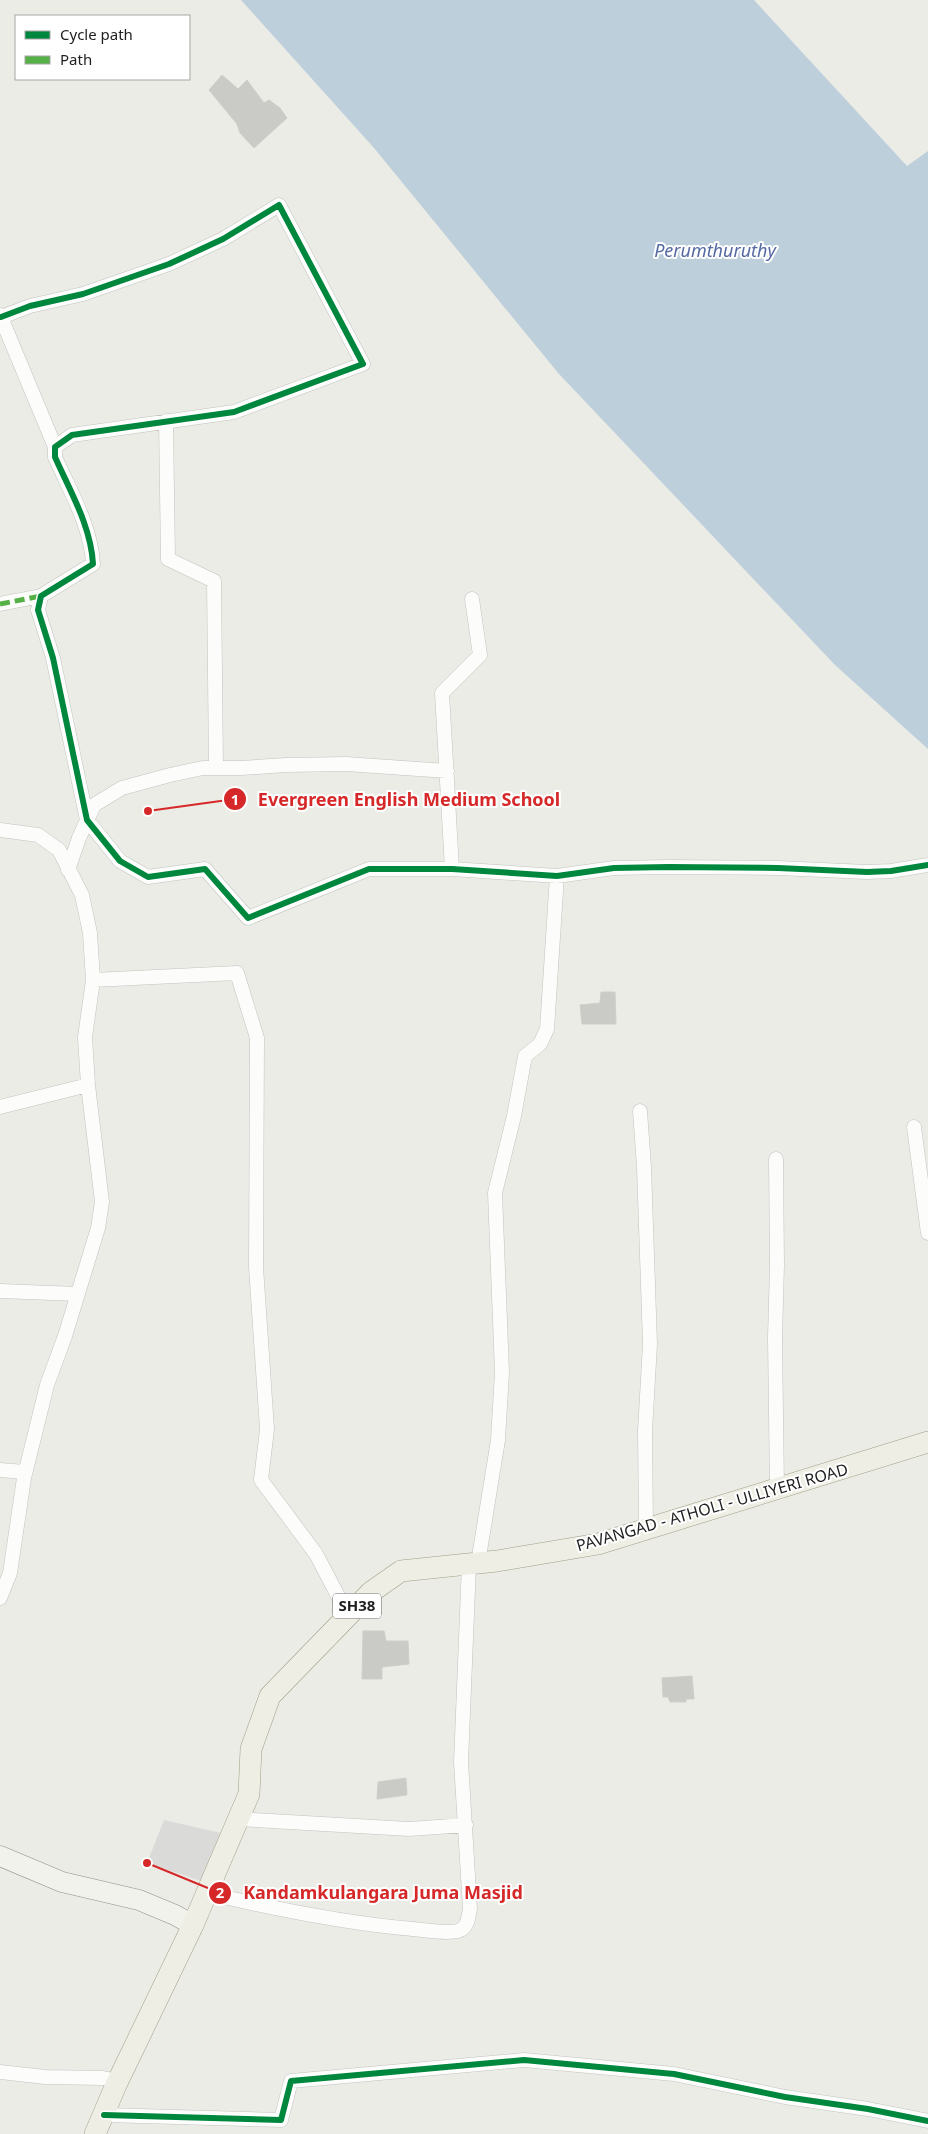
<svg xmlns="http://www.w3.org/2000/svg" width="928" height="2134" font-family="'Noto Sans',sans-serif">
	<rect width="100%" height="100%" fill="#ecece7"/>
	<path fill="#dadad8" d="M164,1820L221,1833L204,1882L147,1863Z"/>
	<path fill="#becfdc" d="M241,0H754L907,166L928,151V749L835,665L559,374L374,148Z"/>
	<path fill="#cacac7" stroke="#cfcec9" d="M222,75L238,89L247,80L264,103L269,100L280,108L287,118L254,148L240,133L237,124L209,90Z
		M601,992H615L616,1024H582L580,1005L600,1003Z
		M363,1631H384L386,1641H408L409,1664L382,1667V1679H362Z
		M692,1676L694,1699H686V1702H670L668,1697H663L662,1678Z
		M406,1778L407,1795L377,1799L378,1782Z"/>
	<g fill="none" stroke-linecap="round" stroke-linejoin="round">
		<g stroke="#c2c2bf" stroke-width="15">
			<path id="street" d="M0,315L55,447
				M1,317L30,306L83,294L169,264L223,239L279,205L363,364L234,412L72,435L55,447V457C70,491 91,526 93,564L41,596L38,610L53,658L87,820L120,861L148,877L205,869L248,918L369,869H452L557,876L614,868L668,867L778,868L867,872L891,871L928,865
				M166,421L168,559L214,581L216,768
				M0,604L41,596
				M0,830L38,835L59,850L82,895L90,933L93,980L85,1037L88,1085L102,1202L98,1228L65,1336L47,1385L24,1478L10,1573L0,1598
				M452,869L442,693L480,655L472,599
				M68,870L79,838L94,805L122,788L170,775L203,768H241L286,765L346,764L447,771
				M93,980L237,973L257,1038L256,1267L267,1429L261,1480L316,1554L348,1615
				M0,1107L88,1085
				M640,1111L644,1167L650,1344L645,1431L646,1529
				M914,1127L928,1233
				M776,1159L777,1265L775,1338L777,1489
				M0,1291L78,1294
				M0,1470L25,1472
				M478,1563L498,1440L502,1372L495,1193L514,1116L525,1056L540,1044L547,1029L557,876
				M238,1819L409,1829L466,1825
				M207,1893C275,1909 343,1923 413,1929C426,1930 445,1934 458,1931C468,1928 468,1918 470,1909L461,1762L469,1564
				M0,2072L45,2077L103,2078L118,2081
				M104,2115L281,2120L291,2081L524,2060L674,2074L785,2097L868,2109L928,2121"/>
		</g>
		<g stroke="#8e9481" stroke-width="21">
			<path id="secondary" d="M0,1856L62,1882L139,1900L175,1915L193,1925"/>
		</g>
		<g stroke="#a09d86" stroke-width="22">
			<path id="primary" d="M95,2134L116,2085L193,1925L249,1794L251,1749L270,1696L371,1592L401,1571L497,1561L598,1544L928,1442"/>
		</g>
		<use href="#street" stroke="#fcfcfb" stroke-width="14"/>
		<use href="#secondary" stroke="#f0f2eb" stroke-width="20"/>
		<use href="#primary" stroke="#efeee5" stroke-width="21"/>
		<path stroke="#55b145" stroke-width="5" stroke-dasharray="10 5" stroke-linecap="butt" d="M0,604L41,596"/>
		<g stroke="#fff" stroke-width="9">
			<path id="cycleway" d="M1,317L30,306L83,294L169,264L223,239L279,205L363,364L234,412L72,435L55,447V457C70,491 91,526 93,564L41,596L38,610L53,658L87,820L120,861L148,877L205,869L248,918L369,869H452L557,876L614,868L668,867L778,868L867,872L891,871L928,865
				M104,2115L281,2120L291,2081L524,2060L674,2074L785,2097L868,2109L928,2121"/>
		</g>
		<use href="#cycleway" stroke="#00873e" stroke-width="6"/>
	</g>
	<g text-anchor="middle" stroke-width="4" stroke-linejoin="round" paint-order="stroke">
		<rect fill="#fff" stroke="#626262" stroke-width="1" x="333" y="1593.5" width="48" height="25" rx="4"/>
		<g font-size="15" font-weight="bold" fill="#1e1e1e">
			<text x="357" y="1611">SH38</text>
		</g>
		<g font-size="16" fill="#1e1e1e" stroke="#fff">
			<text transform="translate(712 1507) rotate(-16)" y="6">PAVANGAD - ATHOLI - ULLIYERI ROAD</text>
		</g>
		<g font-size="18" font-style="italic" fill="#5569a3" stroke="#fff">
			<text x="715" y="257">Perumthuruthy</text>
		</g>
	</g>
	<path fill="none" stroke="#d62828" stroke-width="2" d="M148 811L235 799M147 1863L220 1893"/>
	<g fill="#d62828" stroke="#fff" stroke-width="2">
		<circle cx="148" cy="811" r="5"/>
		<circle cx="147" cy="1863" r="5"/>
		<circle cx="235" cy="799" r="12"/>
		<circle cx="220" cy="1893" r="12"/>
	</g>
	<g font-size="15" text-anchor="middle" font-weight="bold" fill="#fff">
		<text x="235" y="805">1</text>
		<text x="220" y="1898">2</text>
	</g>
	<g font-size="18" text-anchor="middle" font-weight="bold" fill="#d62828" stroke="#fff" stroke-width="4" stroke-linejoin="round" paint-order="stroke">
		<text x="409" y="806">Evergreen English Medium School</text>
		<text x="383" y="1899">Kandamkulangara Juma Masjid</text>
	</g>
	<rect x="15" y="15" width="175" height="65" fill="#ffffff" stroke="#a5a5a5"/>
	<rect x="25" y="31" width="25" height="8" fill="#00873e" stroke="#a5a5a5"/>
	<text x="60" y="40" font-size="15" fill="#1e1e1e">Cycle path</text>
	<rect x="25" y="56" width="25" height="8" fill="#55b145" stroke="#a5a5a5"/>
	<text x="60" y="65" font-size="15" fill="#1e1e1e">Path</text>
</svg>
